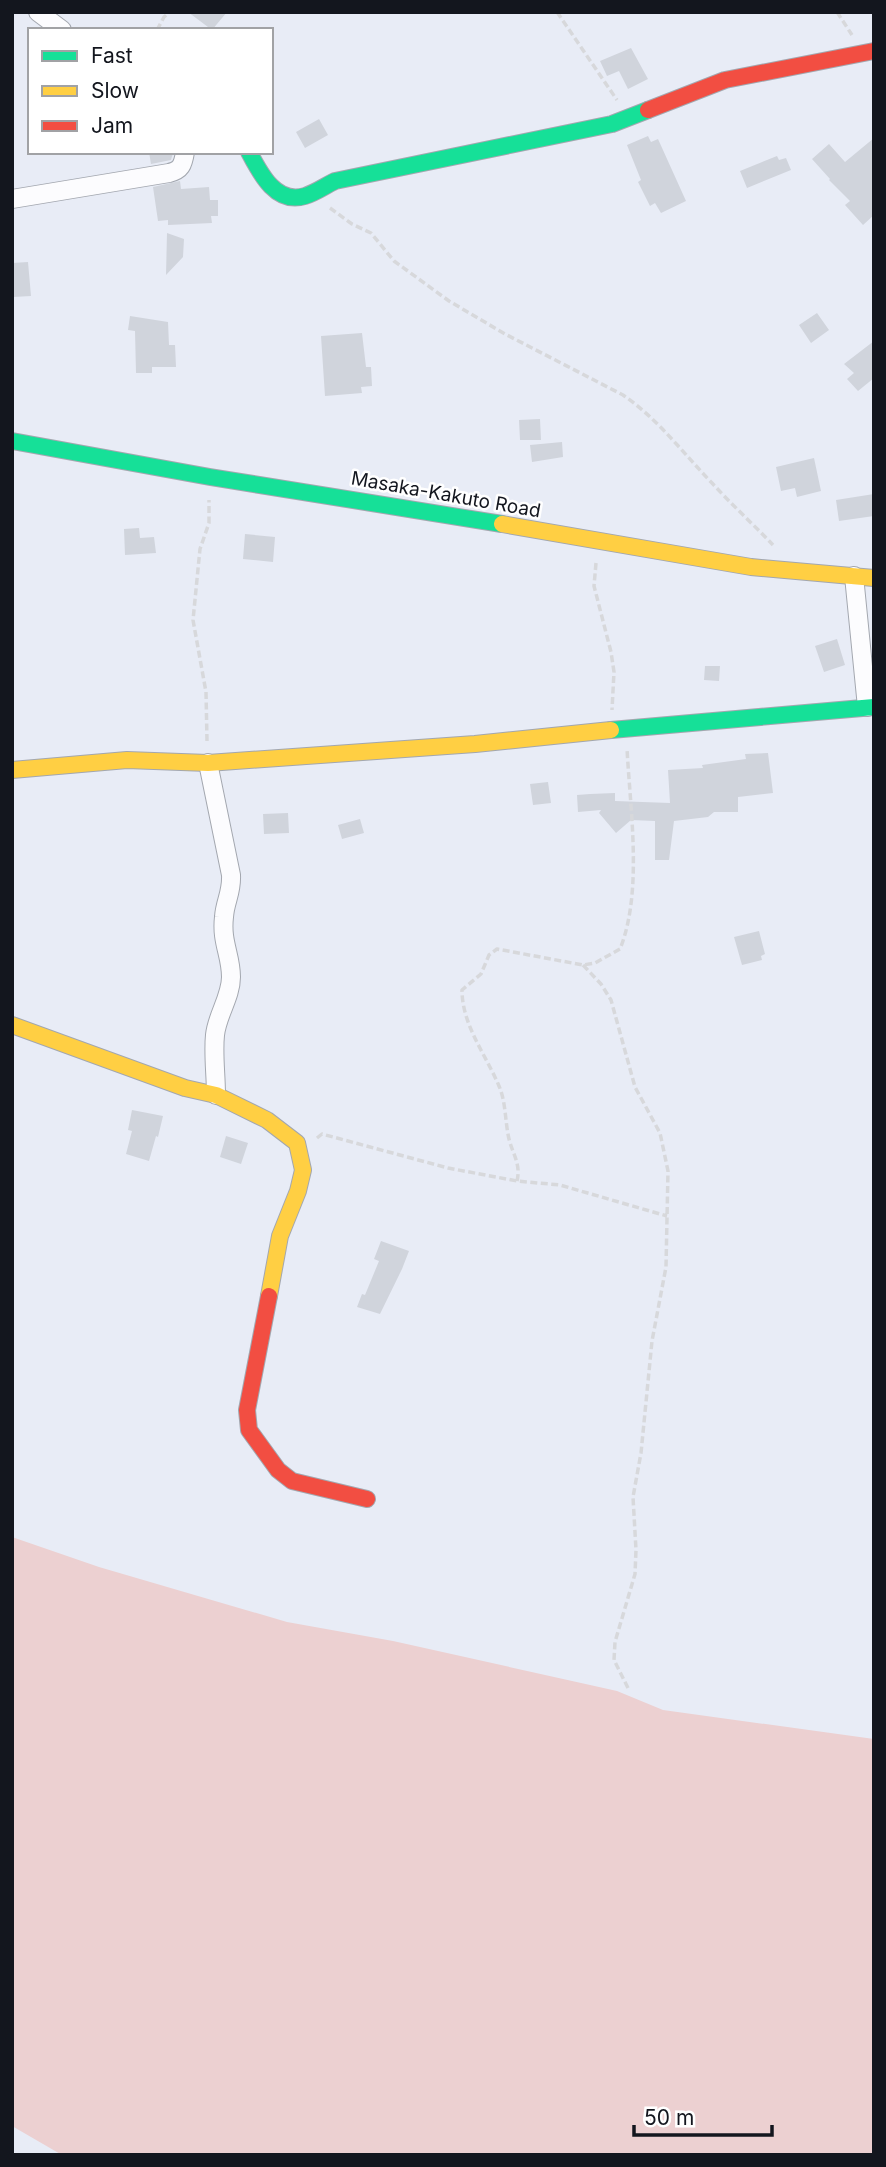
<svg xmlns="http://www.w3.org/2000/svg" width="886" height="2167" font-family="Inter,sans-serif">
	<rect width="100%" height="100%" fill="#e8ecf6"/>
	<path fill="#ecd0d1" d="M12,1537L99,1567L287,1622L393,1641L617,1691L663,1710L874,1739V2155H62L12,2126Z"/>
	<path fill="#d0d4dc" d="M188,12H227L212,30Z
		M631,48L648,79L628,89L619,71L607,76L600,61Z
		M319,119L328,135L305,148L296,132Z
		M648,136L651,142L658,139L686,201L661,213L655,203L650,206L638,182L641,180L627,145Z
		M874,138V215L863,225L845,205L850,201L829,180L830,179L812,159L829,144L845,162Z
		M149,152H173V153L171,160L151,164Z
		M777,156L779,160L786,158L791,170L747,188L740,171Z
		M180,181L181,189L209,187L210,200H218V216H211L212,223L168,225V220L158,221L153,187Z
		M167,233L184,239L183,257L166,275Z
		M28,262L31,296L13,297L12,263Z
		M817,313L829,330L811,343L799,325Z
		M130,316L168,322L169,345H175L176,367H152V373H136L135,331L128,330Z
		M362,333L366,367H371L372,386L361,387L362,393L325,396L321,336Z
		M874,341V378L858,391L847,379L854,373L844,364Z
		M540,419L541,440H520L519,420Z
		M562,442L563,457L532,462L530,445Z
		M814,458L821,491L797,497L795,488L781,491L776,467Z
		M874,494V516L839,521L836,500Z
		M139,528L140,538L154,537L156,553L125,555L124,529Z
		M245,534L275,537L273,562L243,559Z
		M837,639L845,665L824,672L815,646Z
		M705,666H720L719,681L704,680Z
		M768,753L773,793L738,797V812H714L708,817L674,821L669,860H655V821L631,820L616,833L599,813L601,810L578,812L577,795L590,794L615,793V801L670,803L668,770L703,768L702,765L746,759L745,754Z
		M548,782L551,803L533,805L530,784Z
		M288,813L289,833L264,834L263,814Z
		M360,819L364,833L342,839L338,825Z
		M759,931L765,954L761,956L762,960L742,965L734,937Z
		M132,1110L163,1116L158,1137L156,1136L149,1161L126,1154L132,1131L128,1130Z
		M226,1136L248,1143L241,1164L220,1157Z
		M381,1241L409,1251L402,1269L380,1314L357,1307L362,1294L365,1295L379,1261L374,1259Z"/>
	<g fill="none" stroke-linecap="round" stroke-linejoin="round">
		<g stroke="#a3a7af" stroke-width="20">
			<path id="street" d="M38,12L62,30
				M12,199L169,173C181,170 183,165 185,152
				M854,576L867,707
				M208,763L231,875C232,893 225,901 224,917C221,942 231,955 231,977C231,997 217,1015 215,1035C213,1054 216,1075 216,1095"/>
		</g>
		<g stroke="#a3a7af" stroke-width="18">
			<path id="fast" d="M249,152C260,173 276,205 305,196C315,193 325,186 335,181L612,124L648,110
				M12,441L210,477L502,524
				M611,730L874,707"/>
		</g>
		<g stroke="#a3a7af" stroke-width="18">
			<path id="slow" d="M502,524L751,567L874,578
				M12,770L127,760L208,763L475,744L611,730
				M12,1025L185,1088L216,1095L267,1120L297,1143L303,1170L298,1191L280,1236L269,1296"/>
		</g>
		<g stroke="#a3a7af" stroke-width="18">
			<path id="jam" d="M648,110L725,80L874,51
				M269,1296L247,1410L249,1430L278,1470L292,1481L367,1499"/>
		</g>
		<path stroke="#d7d8db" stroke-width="3.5" stroke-dasharray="7 3.5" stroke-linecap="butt" d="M557,12L617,100
			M837,12L852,35
			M157,30L164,17L170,12
			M330,208L352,224L371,233L394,261L449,301L505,334L623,395C658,419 683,453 712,483C731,504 753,524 773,545
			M596,563L594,586L611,652L614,672L612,710
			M207,741L206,692L193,620L200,549L209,523V500
			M583,965L601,984L611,1000L635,1087L660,1133L668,1171L666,1267L652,1341L641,1453L633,1497L636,1550L635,1574L615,1642L614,1660L628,1688
			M317,1138L322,1134L448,1168L517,1181L560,1185L667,1216
			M517,1181C521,1164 513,1155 509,1139C505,1122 506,1102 499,1086C486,1055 462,1025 462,990L481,974L489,955L497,949L583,965L595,963L620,949C643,892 630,809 627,748"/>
		<use href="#street" stroke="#fcfcfe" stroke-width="18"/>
		<use href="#fast" stroke="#16e098" stroke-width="16"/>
		<use href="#slow" stroke="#ffcf43" stroke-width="16"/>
		<use href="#jam" stroke="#f24e42" stroke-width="16"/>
	</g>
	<g text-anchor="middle" stroke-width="5" stroke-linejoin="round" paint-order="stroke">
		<g font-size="19" fill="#13161e" stroke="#fff">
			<text transform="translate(446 494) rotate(10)" y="7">Masaka-Kakuto Road</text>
		</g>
	</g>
	<rect width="886" height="2167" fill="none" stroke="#13161e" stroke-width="28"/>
	<rect x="28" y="28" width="245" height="126" fill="#ffffff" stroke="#a1a2a5" stroke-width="2"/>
	<rect x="42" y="51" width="35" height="10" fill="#16e098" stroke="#a1a2a5" stroke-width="2"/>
	<text x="91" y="63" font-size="21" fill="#13161e">Fast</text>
	<rect x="42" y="86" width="35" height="10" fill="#ffcf43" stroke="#a1a2a5" stroke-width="2"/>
	<text x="91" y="98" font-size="21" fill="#13161e">Slow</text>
	<rect x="42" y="121" width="35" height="10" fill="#f24e42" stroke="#a1a2a5" stroke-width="2"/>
	<text x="91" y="133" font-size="21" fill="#13161e">Jam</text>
	<path d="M634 2125v10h138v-10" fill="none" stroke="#13161e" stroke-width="3.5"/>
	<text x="644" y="2125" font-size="21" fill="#13161e" stroke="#ffffff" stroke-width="5" paint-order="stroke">50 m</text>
</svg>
